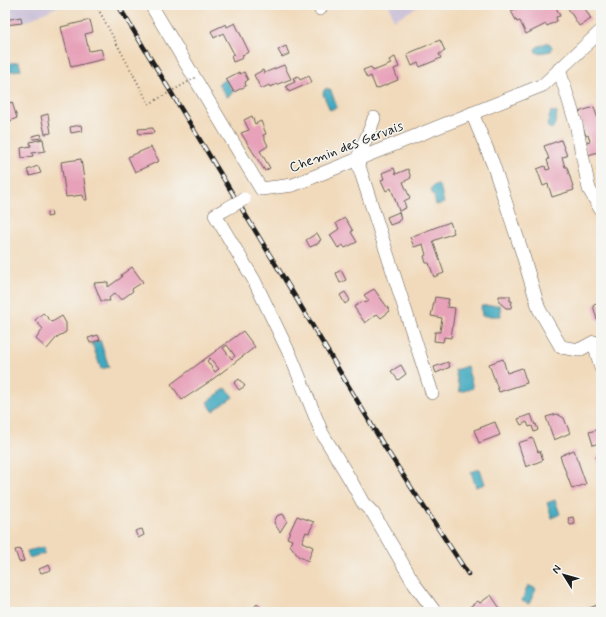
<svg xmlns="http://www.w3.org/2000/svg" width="606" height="617" font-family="Mynerve,sans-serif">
	<rect width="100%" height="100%" fill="#f6f6f2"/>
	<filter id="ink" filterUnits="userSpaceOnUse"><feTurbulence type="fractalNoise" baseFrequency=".025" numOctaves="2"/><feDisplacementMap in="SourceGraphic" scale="8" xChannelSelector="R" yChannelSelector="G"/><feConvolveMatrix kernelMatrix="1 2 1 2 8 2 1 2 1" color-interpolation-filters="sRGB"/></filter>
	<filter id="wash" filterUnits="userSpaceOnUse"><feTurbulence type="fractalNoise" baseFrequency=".012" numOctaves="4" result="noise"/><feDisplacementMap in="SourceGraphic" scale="16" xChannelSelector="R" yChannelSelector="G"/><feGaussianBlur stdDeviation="0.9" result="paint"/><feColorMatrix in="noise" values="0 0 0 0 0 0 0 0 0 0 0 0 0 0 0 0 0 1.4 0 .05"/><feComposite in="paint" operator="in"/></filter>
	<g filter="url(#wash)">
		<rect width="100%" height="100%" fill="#f1dabb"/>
		<path fill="#cabfd7" d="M5,5H61L27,21L5,25Z
			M389,5H421L394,20Z"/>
		<path fill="#3fa9bf" stroke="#2e626e" d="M546,43H549L551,45L552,48L551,51L539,53L536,52L535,50L537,47Z
			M19,62L21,70L5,72V64Z
			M226,79L234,92L227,97L218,84Z
			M327,88L331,91L337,107L330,110L323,94L324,90Z
			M551,111L557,113L554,127L550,129L547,126Z
			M437,184L441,189L444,203L436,205L434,196L431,191L432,187Z
			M500,305L501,316H482L481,306Z
			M100,340L109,367L101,369L92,343Z
			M467,366L473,388L460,392L455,370Z
			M226,388L233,397L213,411L207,402Z
			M480,469L485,484L476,487L471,472Z
			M555,500L560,514L552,518L547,503Z
			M44,547L45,553L29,558L27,551Z
			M528,585L536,589L529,604L522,601Z"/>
		<g id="blocks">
			<path fill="#e7a1b9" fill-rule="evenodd" d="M524,5H537L540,10L551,5H555L560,16L556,17L557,21L547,26L546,24L526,34L520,21L517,22L511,11Z
				M566,5H583L591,19L579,26Z
				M21,17L22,23L5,25V20Z
				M90,20L93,32L85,34L89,51L101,49L104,59L71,67L61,27Z
				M235,23L249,52L242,55L243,58L233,62L231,56L234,54L223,33L214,38L211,31L226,24L227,27Z
				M440,40L445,51L439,54L441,58L420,67L418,63L412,66L407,54Z
				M286,46L289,54L282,57L278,50Z
				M395,57L399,67L394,69L398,80L376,89L371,76L367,78L363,70L371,67L373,71L391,64L389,60Z
				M284,65L291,79L270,87L269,85L261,89L254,75L263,70L264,73Z
				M239,72L240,74L244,72L248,80L245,82L246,86L234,92L226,79Z
				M298,76L300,80L309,76L312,82L289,92L286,86L295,82L293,78Z
				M12,102L17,118L5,123V105Z
				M594,107L601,128V151L588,155L584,143L590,141L588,135L586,136L578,112Z
				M48,114L51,133L45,134L41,116Z
				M252,116L255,124L261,121L266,134L263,135L268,146L260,151L270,168L265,171L241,133L249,130L244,120Z
				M81,125L82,131L71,133L70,127Z
				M153,128L154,133L139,134L138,129Z
				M41,134L42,138L33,139L32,136Z
				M43,139L45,151L32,153L33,156L22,158L21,148L31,146L30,142Z
				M561,140L567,156L562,157L565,167H567L574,190L552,197L548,184L543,186L537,169L545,166L546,170L550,169L547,160L549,159L544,146Z
				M151,147L159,161L135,172L128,157Z
				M81,159L87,200H84L83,195L66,197L61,162Z
				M38,166L41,173L30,176L27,170Z
				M394,168L396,174L408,169L411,178L403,182L410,198L404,201L406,208L399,211L391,188L386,191L381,180L384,179L382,173Z
				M51,211L52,216L47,217V212Z
				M399,212L401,219L398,221V222L390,225L387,217Z
				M345,218L353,231L351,232L357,242L345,248L343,245L338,248L330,235L339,229L336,223Z
				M450,222L454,233L433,241L444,273L434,277L429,263H426L424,256L426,255L423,244L414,247L410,237Z
				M317,233L321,240L319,241V243L310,247L306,240Z
				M132,267L143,282L132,289L133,291L121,300L115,293L109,298L110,301H101L94,283L108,282V287L122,277L121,275Z
				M341,270L346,280L340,283L336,273Z
				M374,289L390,311L381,318L377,314L365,323L354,307L363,301L365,303L369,301L364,295Z
				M345,292L350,300L345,304L340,295Z
				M499,296H510V301H512L511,308H506L499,302Z
				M435,297L449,299L447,307L455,308L451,338L444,337L443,342L434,341L435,332H440L442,318L431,316Z
				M601,303V325L599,320H597L593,305Z
				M43,313L52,322L62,316L66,323V332L57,337L47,349L36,339L43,329L35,320Z
				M243,331L255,347L209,382L182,400L171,384ZM227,345L235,356L232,359L223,348ZM210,358L219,369L215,372L207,361Z
				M98,335L100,340L90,343L88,338Z
				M503,359L507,373L522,368L527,383L499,392L489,364Z
				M448,362L450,367L436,373L434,367Z
				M401,365L406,374L398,380L391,371Z
				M239,379L245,386L239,390L234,383Z
				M531,414L535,425L536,424L538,430L534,432L532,426L529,427L527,422L521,425L518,419Z
				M557,414L564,418L570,433L554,440L546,417Z
				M495,422L500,435L479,443L474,430Z
				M596,430V431L601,430V448L599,443L593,445L589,432Z
				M533,438L538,452L540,451L543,460L526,467L518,443Z
				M574,450L586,484L572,489L560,456Z
				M601,455V471L596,457Z
				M283,514L287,521L280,532L274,523L277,516Z
				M297,516L314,522L309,533L306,532L302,542L313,547L308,561L298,556L290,545L292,540L287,538Z
				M573,517L575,524L570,525L568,518Z
				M142,529L144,535L138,538L135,531Z
				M20,549L24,561L19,562L15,550Z
				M49,565L51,570L41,573L39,569Z
				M491,595L501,610L499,612H470L468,608L478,601L480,603Z
				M257,604L266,612H250Z
				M600,604L601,612H588L587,609Z"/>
		</g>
	</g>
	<g filter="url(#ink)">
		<use href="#blocks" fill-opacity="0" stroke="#675e54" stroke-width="1"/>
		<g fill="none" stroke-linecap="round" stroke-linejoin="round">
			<g stroke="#675e54" stroke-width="14">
				<path id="minor" d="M151,5L261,189L293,185L543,85L601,31
					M319,5L320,9
					M559,69L576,124L589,189L601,210
					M472,113L493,164L522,252L539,309L561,347L579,350L594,342L601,368
					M374,118C370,132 362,146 357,160L432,393
					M226,209L215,215L254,280L292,359L322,433L351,481L363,503L373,513L415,585L435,612"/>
			</g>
			<path stroke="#675e54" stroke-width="2" stroke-dasharray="1 3" stroke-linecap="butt" d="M96,5L149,104"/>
			<use href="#minor" stroke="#fff" stroke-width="13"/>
			<g stroke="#1c1c1c" stroke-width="4.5">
				<path id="rail" d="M118,5L293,293L386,449L468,574"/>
			</g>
			<use href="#rail" stroke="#f6f6f2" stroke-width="3" stroke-dasharray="9" stroke-linecap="butt"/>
			<g stroke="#675e54" stroke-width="14" stroke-linecap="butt">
				<path id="minor-bridge" d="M226,209L244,199"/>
			</g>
			<path stroke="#675e54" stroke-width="2" stroke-dasharray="1 3" stroke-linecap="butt" d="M149,104L195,78"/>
			<use href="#minor-bridge" stroke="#fff" stroke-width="13"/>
		</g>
	</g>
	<g text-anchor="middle" stroke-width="3" stroke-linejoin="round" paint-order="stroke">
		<g font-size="14" fill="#1c1c1c" stroke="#f6f6f2">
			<text transform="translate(346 146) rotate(-21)" y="5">Chemin des Gervais</text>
		</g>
	</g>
	<rect width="606" height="617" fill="none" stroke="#f6f6f2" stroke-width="20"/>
	<g transform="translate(564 575) rotate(307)" stroke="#f6f6f2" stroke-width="3" paint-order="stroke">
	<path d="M0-3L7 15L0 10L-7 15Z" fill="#1c1c1c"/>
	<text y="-6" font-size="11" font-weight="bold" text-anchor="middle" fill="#1c1c1c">N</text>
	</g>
</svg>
